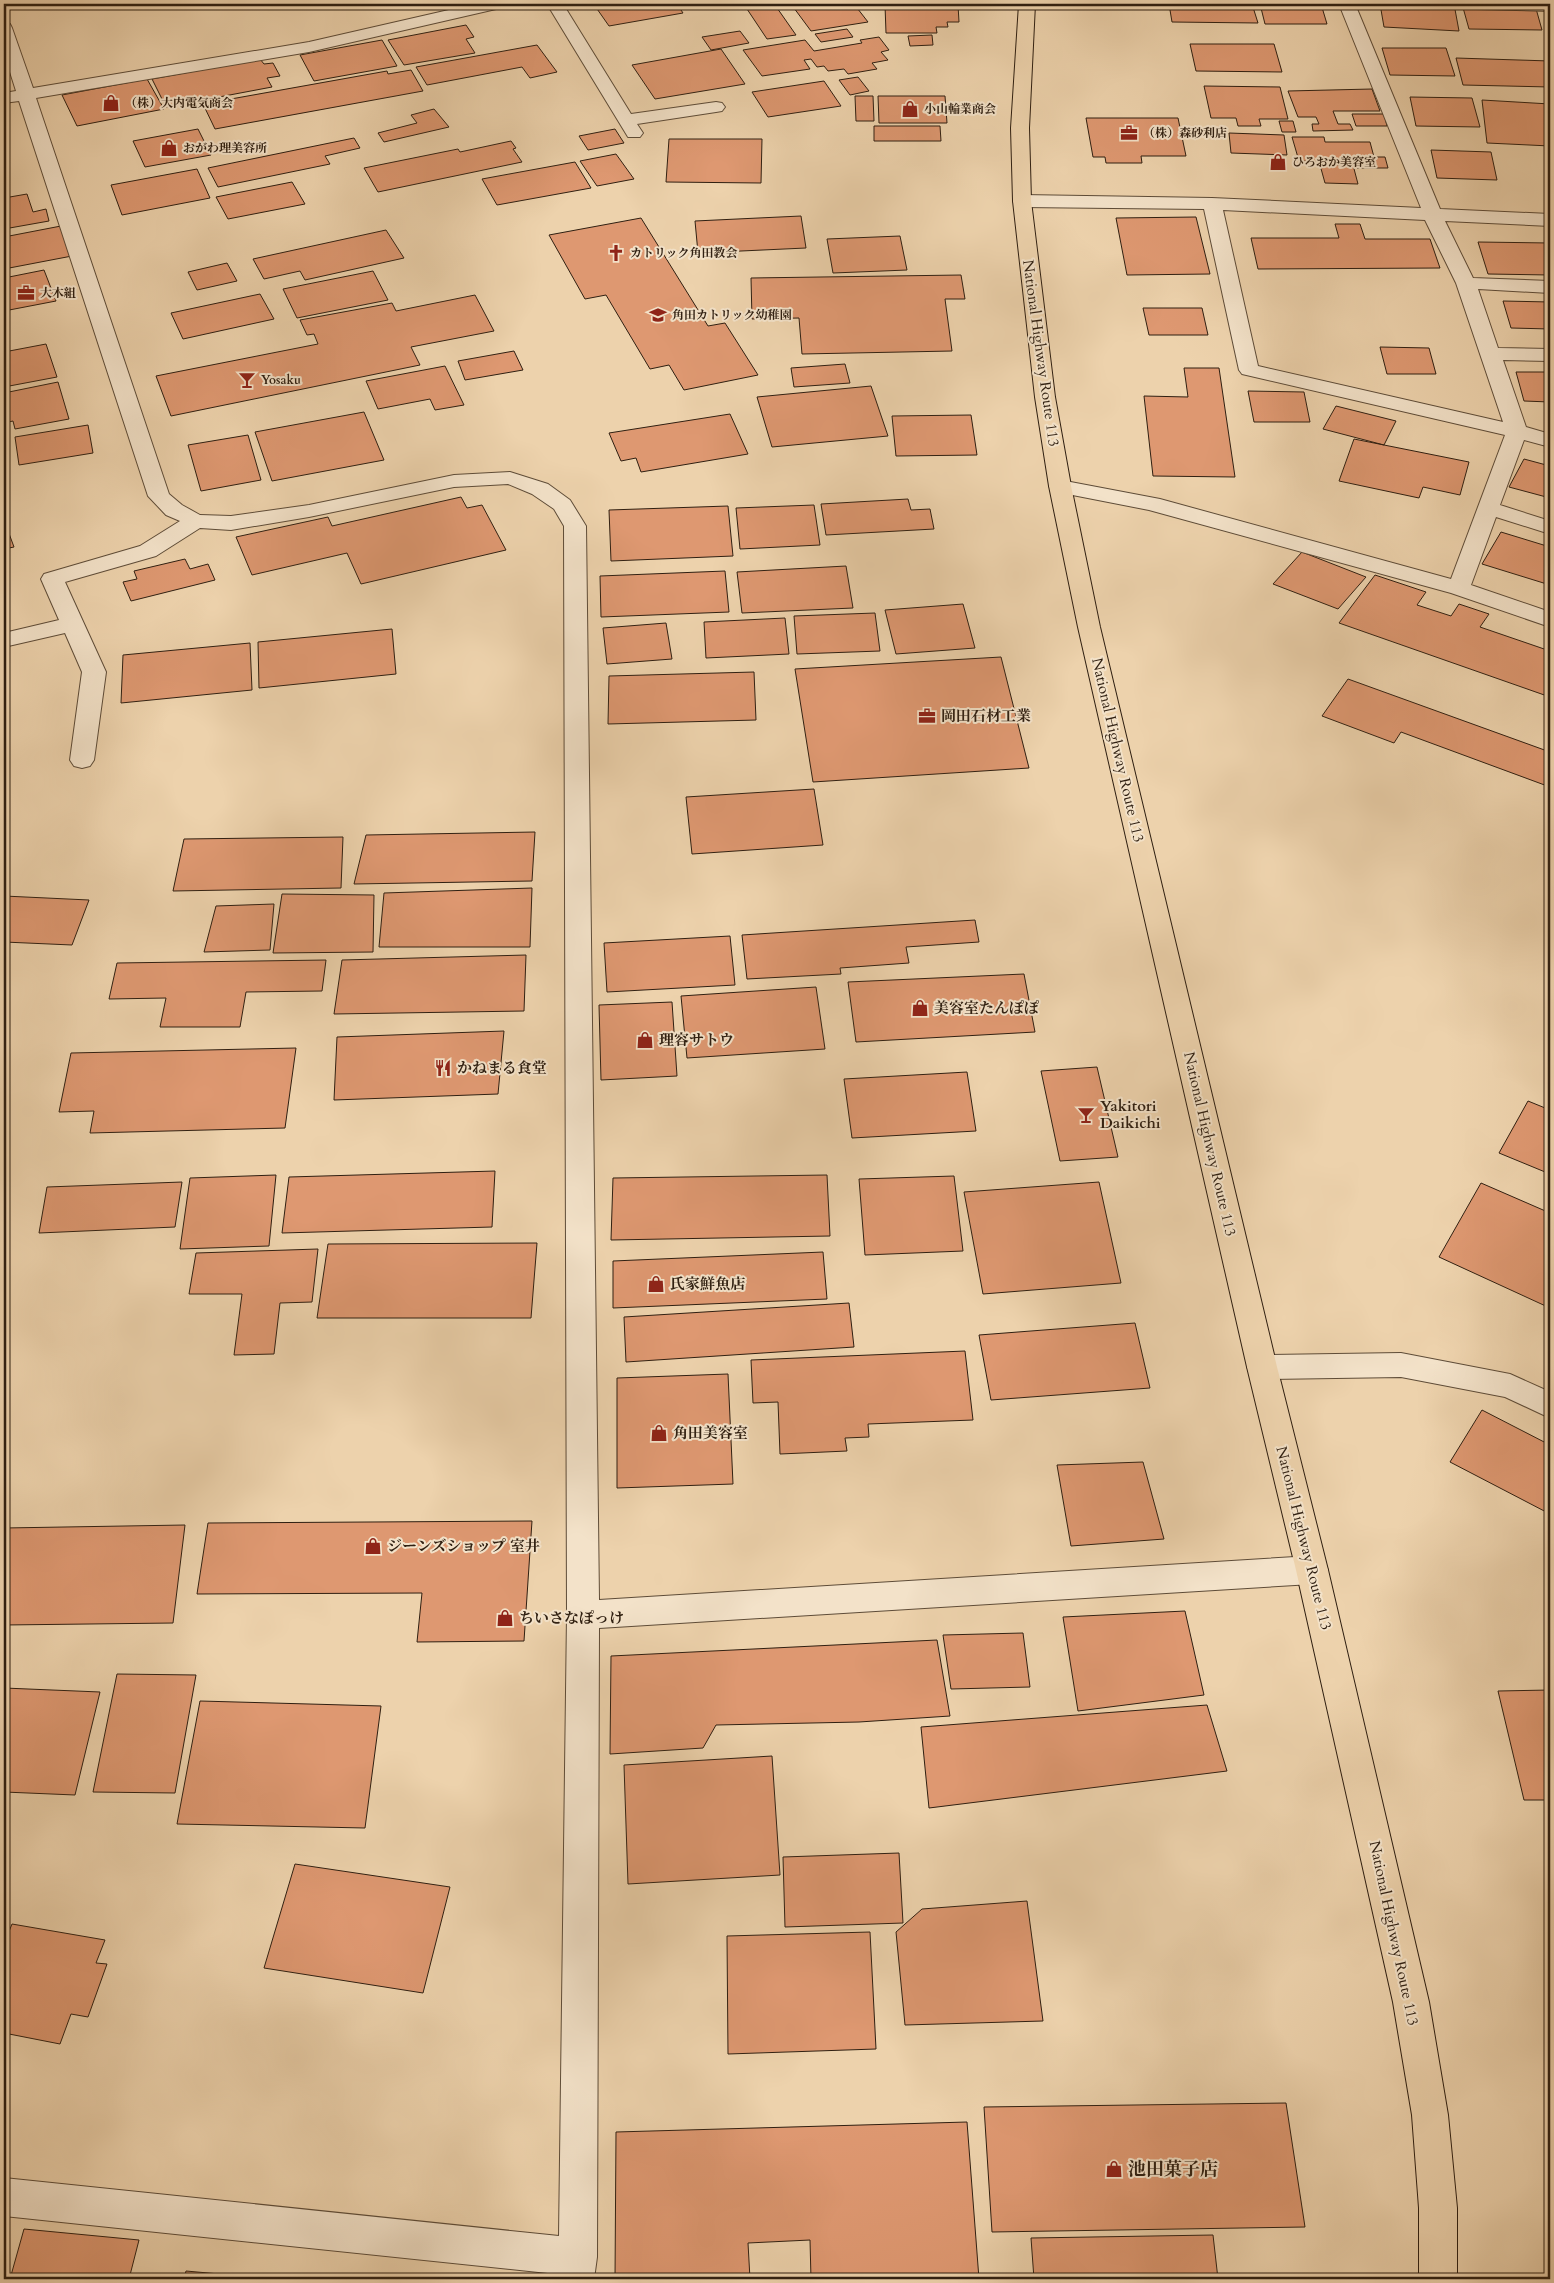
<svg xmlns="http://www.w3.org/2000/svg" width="1554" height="2283" font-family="Cardo,'Noto Serif JP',serif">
	<rect width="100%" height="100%" fill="#edd2ac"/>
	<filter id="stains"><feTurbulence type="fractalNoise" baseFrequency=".004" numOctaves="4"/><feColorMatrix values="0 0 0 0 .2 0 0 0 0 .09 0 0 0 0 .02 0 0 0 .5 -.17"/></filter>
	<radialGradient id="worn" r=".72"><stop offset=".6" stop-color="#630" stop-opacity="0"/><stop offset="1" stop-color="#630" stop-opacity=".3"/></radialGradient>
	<path fill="#de9871" stroke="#2f1f11" d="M607,4H662L664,6L677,4L683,13L609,26L595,6Z
		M791,4H854L868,22L811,31Z
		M1097,4H1155L1156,5H1098Z
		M1169,4H1252L1258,23L1172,22Z
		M1260,4H1321L1327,24H1265Z
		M1380,4H1454L1459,31L1384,27Z
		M1462,4L1535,5L1542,30L1469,29Z
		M775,5L796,35L767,39L747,9Z
		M885,5H958L959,22H947L948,27H936L937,33H886Z
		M466,25L474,37L466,39L475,53L404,65L388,40Z
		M847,29L853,37L821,42L815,34Z
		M740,31L749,43L711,50L702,37Z
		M932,35L933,45L910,46L908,36Z
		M879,37L889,50L881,52L888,60L872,63L877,69L848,74L844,69L828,71L824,66L817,67L811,59L804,60L810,69L762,76L743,50L805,40L814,51L862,43L860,40Z
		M382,40L397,66L314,81L300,55Z
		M1190,44H1274L1282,72L1196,71Z
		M537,45L557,72L530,78L522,67L427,85L416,67Z
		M1382,48H1446L1455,76L1390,75Z
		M721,49L745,84L655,99L632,65Z
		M1456,58L1550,61V87L1463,85Z
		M260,59L264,64L273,63L280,76L267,78L272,87L166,107L152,79Z
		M411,70L423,91L215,129L203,104L387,71L388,74Z
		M858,77L869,91L850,95L839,80Z
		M147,79L164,109L77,126L62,95Z
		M824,81L841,106L768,117L752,92Z
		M1204,86L1280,87L1288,119H1259L1261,126H1238L1236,118H1211Z
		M1372,89L1380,111H1333L1338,124H1350L1353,130L1313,131L1312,124H1319L1316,117H1298L1288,91Z
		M855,96H873L874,121H856Z
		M878,96H945L947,123H879Z
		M1410,97L1472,98L1480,127L1416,126Z
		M1482,100L1550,104V146L1487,143Z
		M434,109L449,127L384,142L378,133L417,123L411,115Z
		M1352,114H1384L1387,126H1356Z
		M1086,118H1178L1186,156H1141L1142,163H1106L1105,157H1093Z
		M1279,121H1293L1296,132H1282Z
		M874,126H940L941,141H874Z
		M198,129L211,155L145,167L133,141Z
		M615,129L624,143L588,150L579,136Z
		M1229,133L1284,135L1287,155L1231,153Z
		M1292,137H1324L1325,142H1370L1374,157H1385L1388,168H1357L1355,162L1299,161Z
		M354,138L360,148L325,156L330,164L218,187L208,168Z
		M669,139H762L761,183L666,182Z
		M511,141L516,148L513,149L522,162L378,192L364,168L458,149L460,152Z
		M1431,150L1491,152L1497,180L1437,178Z
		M616,154L634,179L597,186L580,161Z
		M575,162L591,188L497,205L482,179Z
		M1320,165H1353L1358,184L1325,183Z
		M197,169L210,198L122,215L111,185Z
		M292,182L305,204L228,219L216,197Z
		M27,194L33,212L46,209L49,221L4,229V198Z
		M801,216L806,248L698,253L695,221Z
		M1196,217L1210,274L1127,275L1116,218Z
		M641,218L708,326L725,323L758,375L684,390L669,365L650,369L606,295L585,299L549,235Z
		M1335,224H1360L1365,239H1430L1440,268L1258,269L1251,238H1339Z
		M61,226L72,256L4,269V237Z
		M386,230L404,258L305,280L300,271L264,279L253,259Z
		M900,236L907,270L833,273L827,239Z
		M1478,242L1550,243V275L1488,274Z
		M227,263L237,281L197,290L188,272Z
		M44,270L56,301L4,311V278Z
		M373,271L388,300L297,318L283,289Z
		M961,275L965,299H945L952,351L802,354L799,318L752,319L751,278Z
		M260,294L274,319L183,339L171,313Z
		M475,295L494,331L411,347L420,365L171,416L156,376L318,344L314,334L307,335L300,320L392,303L396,311Z
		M1503,301L1550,302V329L1511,328Z
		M1143,308H1202L1208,335H1149Z
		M46,344L57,377L4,387V352Z
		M1380,347L1429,348L1436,374H1387Z
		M514,351L523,370L465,380L458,361Z
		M845,364L850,383L794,387L791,368Z
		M445,366L464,405L435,410L430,399L378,409L366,381Z
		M1184,368H1219L1235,477L1153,476L1144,396L1188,397Z
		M1516,372H1550V402L1524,401Z
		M58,382L69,419L15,429L13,421L4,423V393Z
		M871,386L888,436L772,447L757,397Z
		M1248,391L1304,392L1310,422H1254Z
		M1336,406L1396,421L1384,445L1323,429Z
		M364,412L384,460L272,481L255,432Z
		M730,414L748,454L641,472L636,458L621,461L609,433Z
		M971,415L977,455L896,456L892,416Z
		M88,425L93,453L19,465L15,437Z
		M248,435L261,480L201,491L188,445Z
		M1354,439L1469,462L1460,495L1423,487L1419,498L1339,481Z
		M1524,459L1550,466V498L1509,487Z
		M461,497L467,508L482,505L506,550L361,584L347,553L252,575L236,537L328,517L332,526Z
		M908,499L911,510L930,509L934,529L826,535L821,504Z
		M814,505L820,545L740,549L736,508Z
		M728,506L733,556L611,561L609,510Z
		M4,520L14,547L4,549Z
		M1501,532L1550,547V585L1482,564Z
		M1302,552L1366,577L1338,609L1273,584Z
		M185,559L190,569L208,564L215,580L131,601L123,582L137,579L134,571Z
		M846,566L853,608L742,613L737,572Z
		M725,571L729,612L601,617L600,576Z
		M1375,575L1426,592L1417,605L1451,616L1459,604L1489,614L1480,627L1550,651V697L1339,623Z
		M963,604L975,648L896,654L885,610Z
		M875,613L880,651L797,654L794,616Z
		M785,618L789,654L706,658L704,622Z
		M666,623L672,659L607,664L603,628Z
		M392,629L396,674L259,688L258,642Z
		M250,643L252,690L121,703L123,655Z
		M1001,657L1029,768L813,782L795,669Z
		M754,672L756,720L608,724L609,676Z
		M1348,679L1550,752V787L1401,732L1394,743L1322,716Z
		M814,789L823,845L692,854L686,797Z
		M535,832L532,881L354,884L366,835Z
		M343,837L341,888L173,891L184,839Z
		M532,888L530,947H379L384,893Z
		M282,894L374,895L373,952L273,953Z
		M4,896L89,900L72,945L4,942Z
		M274,904L270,950L204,952L216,906Z
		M975,920L979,942L906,947L909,963L840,968L841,974L747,979L742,935Z
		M730,936L735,985L607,992L604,943Z
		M526,955L524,1011L334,1014L342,960Z
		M326,960L322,991L246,992L240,1027H160L166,998L109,999L117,963Z
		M1024,974L1035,1032L856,1042L848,982Z
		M816,987L825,1049L687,1058L681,996Z
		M672,1002L677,1076L601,1080L599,1005Z
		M504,1031L498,1094L334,1100L337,1037Z
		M296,1048L285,1128L90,1133L94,1111L59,1112L71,1053Z
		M1097,1067L1118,1157L1060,1161L1041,1071Z
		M967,1072L976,1131L852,1138L844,1079Z
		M1528,1101L1550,1110V1174L1499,1153Z
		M495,1171L492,1227L282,1233L289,1177Z
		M276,1175L269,1246L180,1249L190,1178Z
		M827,1175L830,1236L611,1240L613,1178Z
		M954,1176L963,1251L865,1255L859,1179Z
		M182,1182L175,1227L39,1233L47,1187Z
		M1099,1182L1121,1283L983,1294L964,1192Z
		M1481,1183L1550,1213V1308L1439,1257Z
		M537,1243L531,1318H317L328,1244Z
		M318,1249L312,1302L280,1303L274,1354L234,1355L242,1294H189L196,1253Z
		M823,1252L827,1299L613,1308V1261Z
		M849,1303L854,1347L626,1362L624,1317Z
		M1135,1323L1150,1388L991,1400L979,1335Z
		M965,1351L973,1420L868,1424L869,1437L845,1438L847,1451L780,1454L778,1402L753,1403L751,1360Z
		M728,1374L733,1484L617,1488V1378Z
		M1482,1410L1550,1445V1514L1450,1462Z
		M1143,1462L1164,1539L1071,1546L1057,1465Z
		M532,1521L524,1641L417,1642L422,1593L197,1594L208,1523Z
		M185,1525L173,1623L4,1625V1528Z
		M1185,1611L1204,1695L1078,1711L1063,1617Z
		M1023,1633L1030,1687L951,1689L943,1635Z
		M937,1640L950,1716L859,1722L716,1725L703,1748L610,1754L611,1656Z
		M117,1674L196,1675L175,1793L93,1792Z
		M4,1688L100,1692L75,1795L4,1792Z
		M1550,1690V1800H1524L1498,1691Z
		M200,1701L381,1706L365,1828L177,1824Z
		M1207,1705L1227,1771L929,1808L921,1727Z
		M772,1756L780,1875L628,1884L624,1765Z
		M899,1853L903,1923L785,1927L783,1857Z
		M295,1864L450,1887L423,1993L264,1968Z
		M1027,1901L1043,2021L905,2025L896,1932L922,1909Z
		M12,1924L105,1940L96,1963L107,1964L88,2017L71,2014L60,2044L4,2033V1944Z
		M870,1932L876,2049L728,2054L727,1936Z
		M1286,2103L1305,2227L992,2232L984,2107Z
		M967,2122L979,2279H811L810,2240L748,2243L750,2279H615L616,2132Z
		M24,2229L139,2240L129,2279H10Z
		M1213,2235L1218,2279H1034L1031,2238Z
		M186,2271L275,2279H184Z"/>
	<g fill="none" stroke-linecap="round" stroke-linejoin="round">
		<g stroke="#5e4c38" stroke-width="2">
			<path id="minor" d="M475,4H504L502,8L496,9L309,52L36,98L169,494L182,505L200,515L231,516L309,505L454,475L510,472L548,484L570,500L586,526L599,1600L1312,1556L1323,1560L1328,1570L1323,1580L1312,1584L599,1628L597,2257L594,2279H556L557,2274L4,2216V2178L559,2236L567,1615L564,526L554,509L532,494L508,484L454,487L309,517L231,530L200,528L156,556L65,582L106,672L94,760L90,766L82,768L74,766L70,760L82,672L65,633L4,647V633L59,620L41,579L44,574L140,546L180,521L166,515L148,496L19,101L4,103V93L16,91L4,53V23L10,24L12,28L33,88L309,42Z
				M547,4H563L631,114L716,102L722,103L725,107L722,111L716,112L637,124L643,133L640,137H628Z
				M1339,4H1355L1440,209L1550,214V226L1445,221L1473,278L1550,281V293L1478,289L1498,348L1550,349V361L1503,360L1526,427L1550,434V447L1524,440L1500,505L1550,521V534L1496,517L1471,585L1550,612V627L1451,593L1149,510L1052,491L1049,486L1052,481L1060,480L1160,499L1451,579L1505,435L1242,374L1239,370L1204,209L1022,207L1015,205L1013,201L1015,197L1022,195L1212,198L1421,208ZM1223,210L1425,220L1456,283L1503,422L1258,366Z
				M1469,4H1550V11L1477,9L1471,8Z
				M1401,1353L1510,1374L1550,1392V1418L1505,1397L1401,1377L1262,1379L1252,1376L1247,1367L1252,1358L1262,1355Z"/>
		</g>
		<g stroke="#2f1f11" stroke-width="2">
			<path id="highway" d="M1019,4H1035L1029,128L1031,201L1055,397L1071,486L1100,627L1277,1367L1328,1570L1429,2002L1448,2115L1457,2208V2279H1419V2208L1412,2115L1393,2002L1296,1570L1247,1367L1078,627L1049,486L1035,397L1013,201L1011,128Z"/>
		</g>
		<use href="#minor" fill="#f3e2c9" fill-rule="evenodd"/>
		<use href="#highway" fill="#edd2ac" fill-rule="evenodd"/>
	</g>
	<defs>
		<g id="shop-bare" transform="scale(1.35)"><path d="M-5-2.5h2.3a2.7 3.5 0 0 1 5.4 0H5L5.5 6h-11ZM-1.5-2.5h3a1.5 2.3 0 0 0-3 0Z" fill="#8f2418" stroke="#f3e2c9" stroke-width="2.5" paint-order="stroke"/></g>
		<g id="office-bare" transform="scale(1.35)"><path d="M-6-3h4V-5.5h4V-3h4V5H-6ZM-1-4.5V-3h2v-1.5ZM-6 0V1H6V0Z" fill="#8f2418" stroke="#f3e2c9" stroke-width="2.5" paint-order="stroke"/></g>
		<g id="church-bare" transform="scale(1.35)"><path d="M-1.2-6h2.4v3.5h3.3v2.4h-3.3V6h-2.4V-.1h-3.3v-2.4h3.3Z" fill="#8f2418" stroke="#f3e2c9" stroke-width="2.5" paint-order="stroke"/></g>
		<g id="school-bare" transform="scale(1.35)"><path d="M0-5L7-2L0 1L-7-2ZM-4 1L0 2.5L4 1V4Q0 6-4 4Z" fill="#8f2418" stroke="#f3e2c9" stroke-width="2.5" paint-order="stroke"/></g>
		<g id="bar-bare" transform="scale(1.35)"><path d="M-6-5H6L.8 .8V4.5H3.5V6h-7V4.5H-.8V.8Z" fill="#8f2418" stroke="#f3e2c9" stroke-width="2.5" paint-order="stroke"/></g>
		<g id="restaurant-bare" transform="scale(1.35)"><path d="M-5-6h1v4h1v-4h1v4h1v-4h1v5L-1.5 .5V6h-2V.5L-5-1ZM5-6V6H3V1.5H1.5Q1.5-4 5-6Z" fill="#8f2418" stroke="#f3e2c9" stroke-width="2.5" paint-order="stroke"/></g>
	</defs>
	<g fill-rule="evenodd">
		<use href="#shop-bare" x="111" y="103"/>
		<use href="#shop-bare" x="910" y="109"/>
		<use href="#office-bare" x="1129" y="133"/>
		<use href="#shop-bare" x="169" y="148"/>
		<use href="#shop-bare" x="1278" y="162"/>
		<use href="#church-bare" x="616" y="253"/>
		<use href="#office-bare" x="26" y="293"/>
		<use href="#school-bare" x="658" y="315"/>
		<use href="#bar-bare" x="247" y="380"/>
		<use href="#office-bare" x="927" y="716"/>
		<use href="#shop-bare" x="920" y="1008"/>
		<use href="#shop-bare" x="645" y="1040"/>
		<use href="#restaurant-bare" x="443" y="1068"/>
		<use href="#bar-bare" x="1086" y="1115"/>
		<use href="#shop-bare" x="656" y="1284"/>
		<use href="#shop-bare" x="659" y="1433"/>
		<use href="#shop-bare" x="373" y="1546"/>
		<use href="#shop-bare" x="505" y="1618"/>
		<use href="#shop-bare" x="1114" y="2169"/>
	</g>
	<g text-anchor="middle" stroke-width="4" stroke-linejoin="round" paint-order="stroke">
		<g font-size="12" font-weight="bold" fill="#2f1f11" stroke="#f3e2c9" text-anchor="start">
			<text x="125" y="107">（株）大内電気商会</text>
			<text x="924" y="113">小山輪業商会</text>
			<text x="1143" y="137">（株）森砂利店</text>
			<text x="183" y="152">おがわ理美容所</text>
			<text x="1292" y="166">ひろおか美容室</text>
			<text x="630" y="257">カトリック角田教会</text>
			<text x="40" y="297">大木組</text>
			<text x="672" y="319">角田カトリック幼稚園</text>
			<text x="261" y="384">Yosaku</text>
		</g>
		<g font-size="15" fill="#2f1f11" stroke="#f3e2c9">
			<text transform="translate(1041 353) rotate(82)" y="5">National Highway Route 113</text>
			<text transform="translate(1118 750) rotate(77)" y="5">National Highway Route 113</text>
			<text transform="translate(1210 1144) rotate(77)" y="5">National Highway Route 113</text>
			<text transform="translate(1304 1538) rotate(76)" y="5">National Highway Route 113</text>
			<text transform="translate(1394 1933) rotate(78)" y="5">National Highway Route 113</text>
		</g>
		<g font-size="15" font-weight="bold" fill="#2f1f11" stroke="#f3e2c9" text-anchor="start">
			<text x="941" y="721">岡田石材工業</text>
			<text x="934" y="1013">美容室たんぽぽ</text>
			<text x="659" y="1045">理容サトウ</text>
			<text x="457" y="1073">かねまる食堂</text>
			<text x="1100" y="1111">Yakitori<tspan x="1100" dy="17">Daikichi</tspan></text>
			<text x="670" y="1289">氏家鮮魚店</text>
			<text x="673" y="1438">角田美容室</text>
			<text x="387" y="1551">ジーンズショップ 室井</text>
			<text x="519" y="1623">ちいさなぽっけ</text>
		</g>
		<g font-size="18" font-weight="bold" fill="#2f1f11" stroke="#f3e2c9" text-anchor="start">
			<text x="1128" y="2175">池田菓子店</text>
		</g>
	</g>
	<rect width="1554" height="2283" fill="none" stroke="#edd2ac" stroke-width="20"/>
	<rect x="5" y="5" width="1544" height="2273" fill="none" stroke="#2f1f11" stroke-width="2.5"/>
	<rect x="10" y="10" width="1534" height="2263" fill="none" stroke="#2f1f11"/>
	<rect width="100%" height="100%" filter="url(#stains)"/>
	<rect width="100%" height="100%" fill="url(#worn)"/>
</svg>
